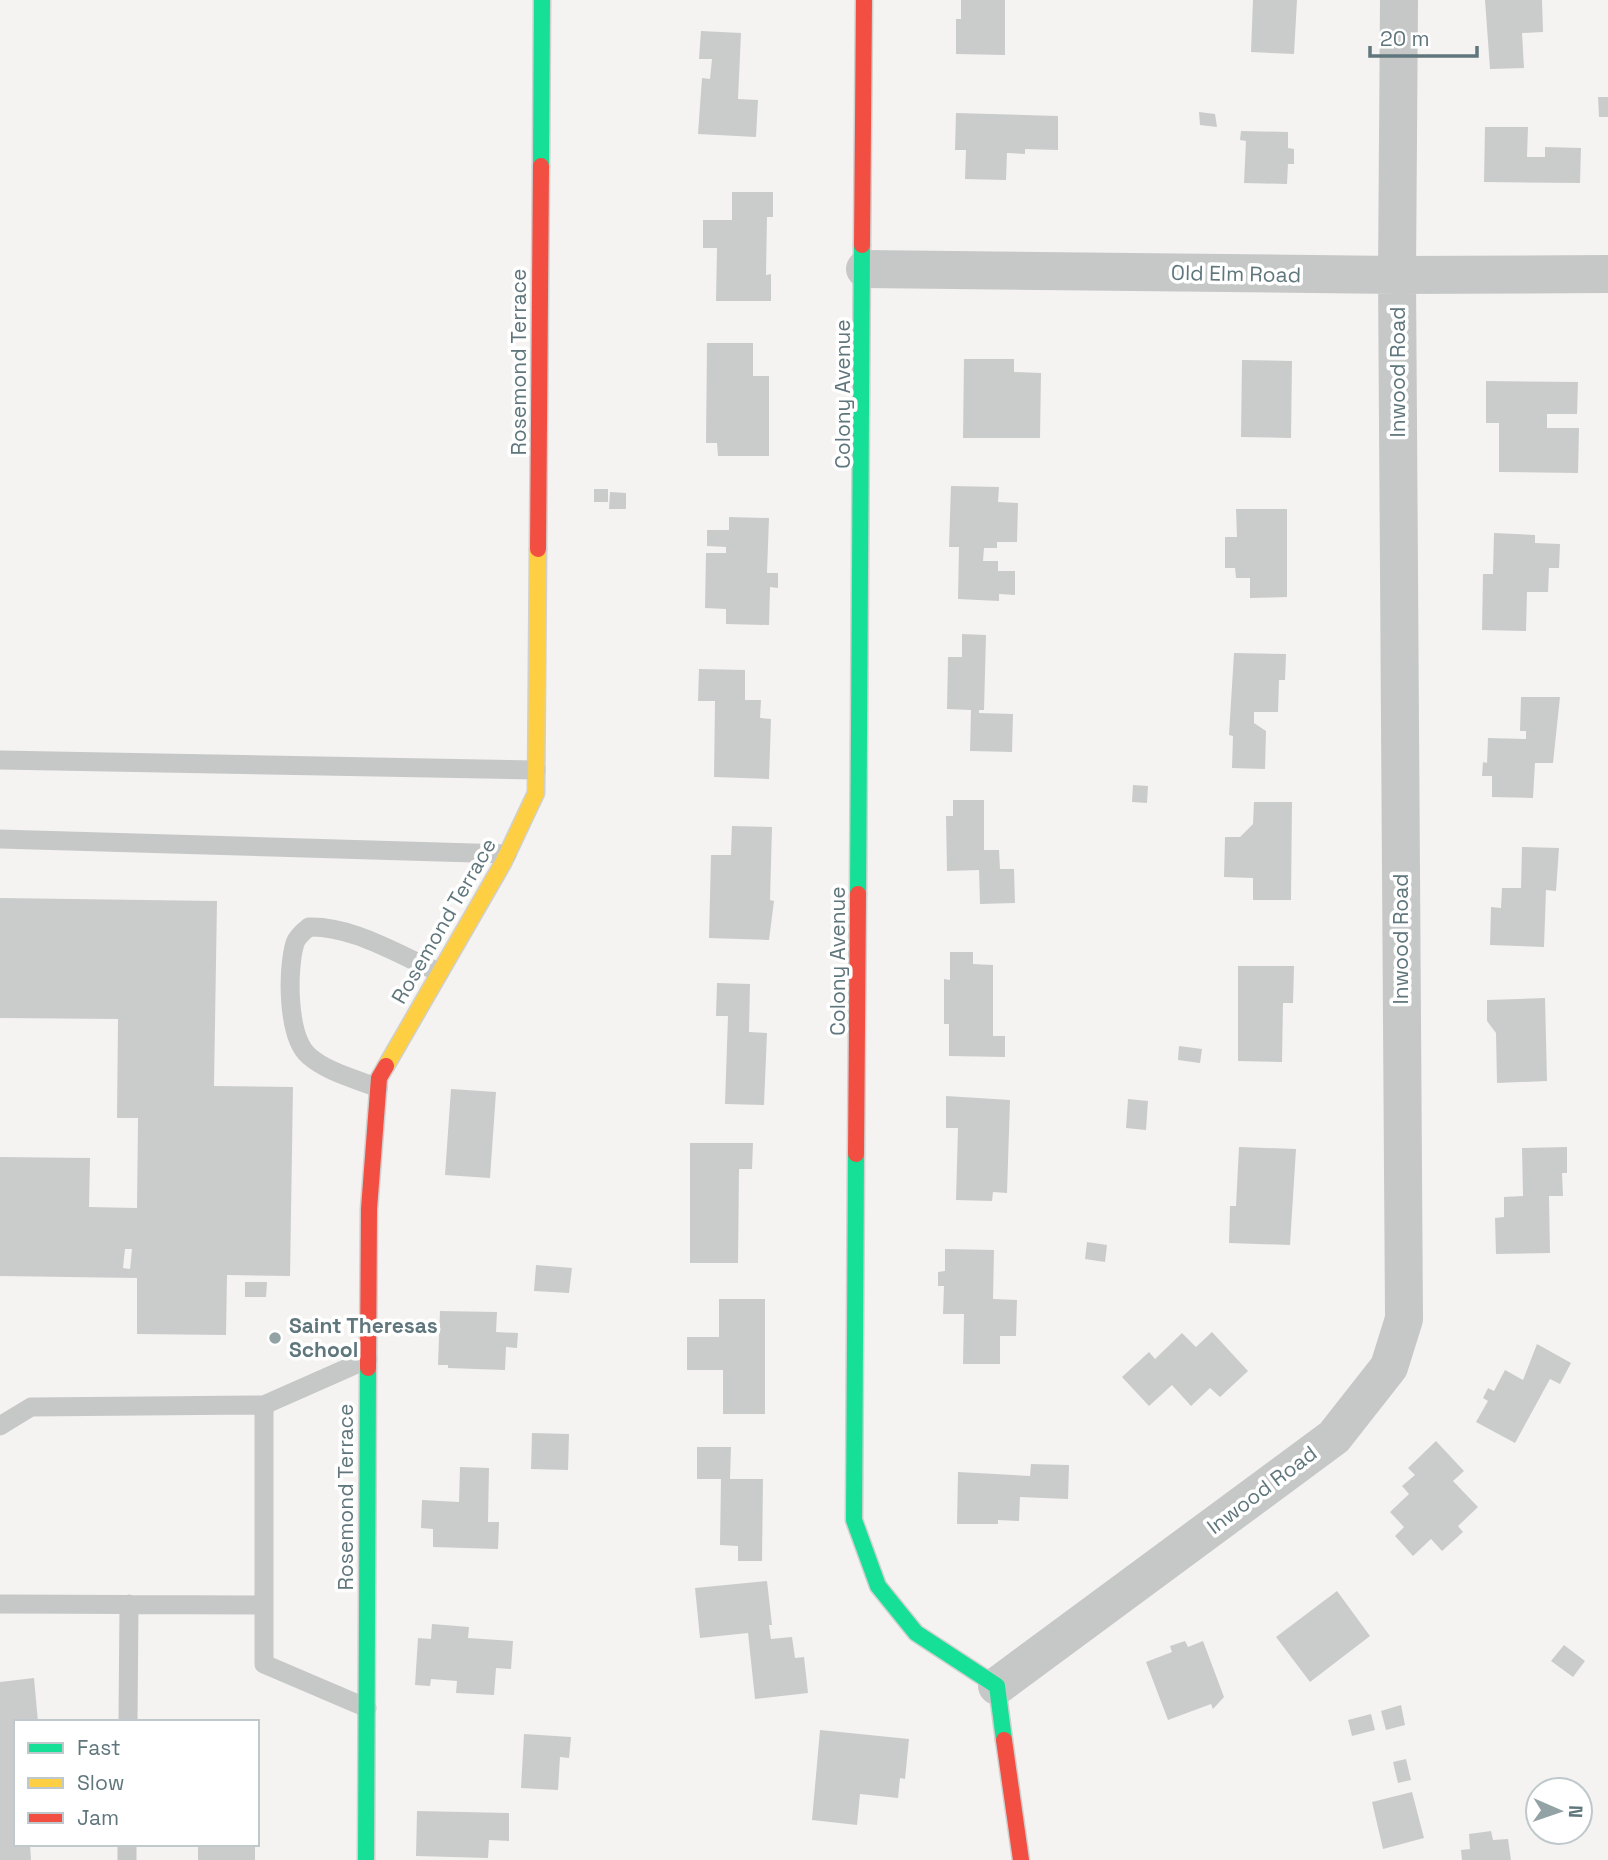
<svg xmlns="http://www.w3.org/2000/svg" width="1608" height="1860" font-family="'Space Grotesk',sans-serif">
	<rect width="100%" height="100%" fill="#f4f3f1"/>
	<path fill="#cacccc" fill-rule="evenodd" d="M961,0H1005V55L956,54V19H961Z
		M1253,0H1297L1294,54L1251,52Z
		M1485,0H1542L1543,32L1522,33L1524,68L1490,69Z
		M701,31L741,33L738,99L758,100L756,137L698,134L702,78L710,79L712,59H699Z
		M1598,97H1608V117H1599Z
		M1199,112L1215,114L1217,127L1200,125Z
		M956,113L1058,116V150L1025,149V154L1007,153L1006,180L965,179L966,150H955Z
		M1485,127H1528L1527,157H1545V147L1581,148L1580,183L1484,182Z
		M1241,131L1288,132V148L1294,149V164H1288L1287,184L1244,183L1246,141L1240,140Z
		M732,192H773V217H767L766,275L771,274V301H716L717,248H703V220H732Z
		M707,343H753V376H769V456H718L717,443H706Z
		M964,359H1014V372L1041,373L1040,438H963Z
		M1242,360L1292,361L1291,438L1241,437Z
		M1486,381L1578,382L1577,414H1547V428H1579L1578,473L1499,472V423H1486Z
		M951,486L999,487L998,502L1018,503L1017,542H997V548H984L983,561H998V571H1015V595L999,594V601L958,599L959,547H949Z
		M594,489H608V502H594Z
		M610,492L626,493V509H609Z
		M1236,509H1287V597L1250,598V578H1236L1235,568H1225V537H1237Z
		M729,517L769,518L767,573H778V588L770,587L769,625L726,624V609L705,608L706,553H726V547L707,546V530H729Z
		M1494,533L1535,535V543L1560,544L1559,568H1549L1548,592H1527L1526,631L1482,630L1483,574H1493Z
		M962,634L986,635L984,710H979V713L1013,714L1012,752L970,751L971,710L947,709L948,657H962Z
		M1234,653L1286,654L1285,680H1279L1278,712H1254V723L1266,731L1265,769L1232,768L1233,736L1229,735Z
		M699,669L745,670V700H761L760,718L771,719L769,779L714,777L715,701H698Z
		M1521,697H1560L1553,763H1535L1533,798L1492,797V776H1482L1483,762L1487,763L1488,738L1526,739V731H1520Z
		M1133,785L1148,786L1147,803L1132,802Z
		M953,800H984V850H999L1000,869H1014L1015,903L980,904L979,870L947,871L946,816H953Z
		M1254,802H1292L1291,900H1253V878L1224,877L1225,837H1240L1253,824Z
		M732,826L772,827L770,900L774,901L769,940L709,938L711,855H731Z
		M1522,847L1559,848L1556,891L1546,890L1544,947L1490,945L1491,907L1501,908L1502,888H1521Z
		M0,898L217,901L214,1086L293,1087L290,1276L227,1275L226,1335L137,1334V1278L0,1276V1157L90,1158L89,1207L137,1208L138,1118H117L118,1019L0,1018ZM125,1249H132L130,1269L123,1268Z
		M950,952H973V964L993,965V1036H1005V1057L949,1056V1024H944V979L950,980Z
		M1238,966H1294L1293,1003H1283L1282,1062L1238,1061Z
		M717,983L750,984L749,1032L767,1033L764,1105L725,1104L728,1016H716Z
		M1545,998L1547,1081L1497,1083L1496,1033L1487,1021V1000Z
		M1179,1046L1202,1049L1200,1063L1178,1060Z
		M451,1089L496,1092L490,1178L445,1175Z
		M946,1096L1010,1100L1007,1193L993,1192L992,1201L956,1200L958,1128H946Z
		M1128,1099L1148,1101L1146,1130L1126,1128Z
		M690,1143H753L752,1169H739L738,1263H690Z
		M1239,1147L1296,1149L1290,1245L1229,1243L1230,1206H1236Z
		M1567,1147V1173H1562L1563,1196H1549L1550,1253L1496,1254L1495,1218L1504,1217V1197L1523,1196L1522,1148Z
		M1087,1242L1107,1245L1105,1262L1085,1259Z
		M945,1249L994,1250L993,1299L1017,1300L1016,1336H1000V1364H963L964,1314H943L944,1286H938V1272L945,1271Z
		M536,1265L572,1268L569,1293L534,1291Z
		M245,1282H267L266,1297H245Z
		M719,1299H765V1414H723V1370H687V1337H719Z
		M440,1311L497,1312L496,1332L518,1333L517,1348L506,1347L505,1370L448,1368V1365H438Z
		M1212,1332L1248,1371L1220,1397L1210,1388L1191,1406L1172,1385L1149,1406L1122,1377L1149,1352L1155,1359L1182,1333L1196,1347Z
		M1537,1344L1571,1363L1560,1384L1550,1379L1515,1443L1476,1422L1488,1401L1483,1398L1488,1388L1494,1391L1505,1370L1523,1380Z
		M532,1433L569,1434L568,1470L531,1469Z
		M1436,1441L1464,1471L1453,1481L1478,1507L1458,1526L1463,1532L1442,1551L1431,1539L1413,1556L1395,1536L1404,1527L1390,1512L1409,1494L1402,1486L1415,1475L1408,1468Z
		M697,1447H731L730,1479H763L762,1561H738V1546L720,1545L721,1479H697Z
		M1031,1464L1069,1465L1068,1499L1020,1497L1019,1521L998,1520V1524H957L958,1472L1030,1476Z
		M460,1467L489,1468L488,1522H499L498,1549L433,1547V1529L421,1528L422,1500L459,1502Z
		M767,1581L772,1625H769L771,1639L792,1637L795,1658L804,1657L808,1693L755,1699L748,1633L700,1638L695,1588Z
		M1337,1591L1370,1636L1310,1682L1276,1637Z
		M432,1624L469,1627L468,1638L513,1641L511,1669L496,1668L494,1695L456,1693L457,1681L431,1679L430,1686L415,1685L418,1638L431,1639Z
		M1185,1641L1188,1647L1203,1641L1224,1697L1213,1709L1211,1704L1168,1720L1146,1662L1172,1652L1170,1646Z
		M1564,1645L1585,1661L1573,1677L1551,1661Z
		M34,1678L38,1722H16V1844H30L31,1860H0V1682Z
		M1401,1705L1405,1725L1386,1730L1381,1711Z
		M1371,1714L1375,1730L1352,1736L1348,1720Z
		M820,1730L909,1739L905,1779L900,1778L898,1798L860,1794L857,1825L812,1820Z
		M524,1734L571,1737L569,1758L560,1757L558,1790L521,1788Z
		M1406,1759L1411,1780L1398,1783L1393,1762Z
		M1412,1792L1424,1838L1383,1849L1372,1802Z
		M417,1811L509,1813V1841L489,1840L488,1858L416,1856Z
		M1491,1831L1493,1840L1508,1839L1511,1860H1462L1461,1850L1470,1849L1469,1834Z
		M198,1844H255V1860H198Z"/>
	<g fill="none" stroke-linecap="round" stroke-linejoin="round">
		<g stroke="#cfd0cf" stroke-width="19">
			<path id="fast" d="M541,166L542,0
				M858,894L862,245
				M856,1154L854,1520L878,1586L916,1633L997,1686L1004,1740
				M366,1860L368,1368"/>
		</g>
		<g stroke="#cfd0cf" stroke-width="19">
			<path id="slow" d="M386,1066L503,863L536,793L538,549"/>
		</g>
		<g stroke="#cfd0cf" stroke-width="19">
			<path id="jam" d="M862,245L864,0
				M538,549L541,166
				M856,1154L858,894
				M368,1368L369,1209L379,1078L386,1066
				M1004,1740L1021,1860"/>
		</g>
		<path stroke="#c6c8c8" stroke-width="19" d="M0,760L536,770
			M0,839L507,854
			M378,1088C356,1079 327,1072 309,1056C287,1037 287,970 295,943C297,937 304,931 309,927C354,926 398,955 439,972
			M264,1405V1664L367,1708
			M0,1426L31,1407L264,1405L368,1359
			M0,1604L264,1605
			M128,1722L129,1604
			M127,1860V1844"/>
		<path stroke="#c6c8c8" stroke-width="38" d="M865,269L1397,275L1608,274
			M997,1686L1334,1437L1389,1367L1404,1319L1397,275L1399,0"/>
		<use href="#fast" stroke="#16e098" stroke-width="16"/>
		<use href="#slow" stroke="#ffcf43" stroke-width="16"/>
		<use href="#jam" stroke="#f24e42" stroke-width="16"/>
	</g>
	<circle fill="#93a2a5" stroke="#fff" stroke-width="2.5" cx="275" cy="1338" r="7"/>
	<g text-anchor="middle" stroke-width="7" stroke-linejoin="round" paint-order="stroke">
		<g font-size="21" fill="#5f767c" stroke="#fff">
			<text transform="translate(1236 274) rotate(1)" y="7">Old Elm Road</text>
			<text transform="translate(519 362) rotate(-90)" y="7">Rosemond Terrace</text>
			<text transform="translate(1398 372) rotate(-90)" y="7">Inwood Road</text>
			<text transform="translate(843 394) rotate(-90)" y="7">Colony Avenue</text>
			<text transform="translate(444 921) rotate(-60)" y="7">Rosemond Terrace</text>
			<text transform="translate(1401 939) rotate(-90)" y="7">Inwood Road</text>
			<text transform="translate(838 961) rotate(-90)" y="7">Colony Avenue</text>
			<text transform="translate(1262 1490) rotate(-37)" y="7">Inwood Road</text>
			<text transform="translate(346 1497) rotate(-90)" y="7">Rosemond Terrace</text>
		</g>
		<g font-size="21" font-weight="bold" fill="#5f767c" stroke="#fff" text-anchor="start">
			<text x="289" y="1333">Saint Theresas<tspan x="289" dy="24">School</tspan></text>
		</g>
	</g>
	<rect x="14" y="1720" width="245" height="126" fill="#ffffff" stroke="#bfc8cb" stroke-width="2"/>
	<rect x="28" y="1743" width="35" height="10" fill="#16e098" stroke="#bfc8cb" stroke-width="2"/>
	<text x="77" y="1755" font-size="21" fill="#5f767c">Fast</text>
	<rect x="28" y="1778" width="35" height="10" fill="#ffcf43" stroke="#bfc8cb" stroke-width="2"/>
	<text x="77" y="1790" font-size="21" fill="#5f767c">Slow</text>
	<rect x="28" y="1813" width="35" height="10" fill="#f24e42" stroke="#bfc8cb" stroke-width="2"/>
	<text x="77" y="1825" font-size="21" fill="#5f767c">Jam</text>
	<g transform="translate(1559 1811) rotate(92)"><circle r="33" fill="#ffffff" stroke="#bfc8cb" stroke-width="2"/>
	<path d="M0-5L12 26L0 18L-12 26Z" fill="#93a2a5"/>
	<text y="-10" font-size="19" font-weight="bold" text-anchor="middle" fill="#5f767c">N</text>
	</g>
	<path d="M1370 46v10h107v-10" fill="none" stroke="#5f767c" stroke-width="3.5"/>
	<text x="1380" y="46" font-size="21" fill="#5f767c" stroke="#ffffff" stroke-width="5" paint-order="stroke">20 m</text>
</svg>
